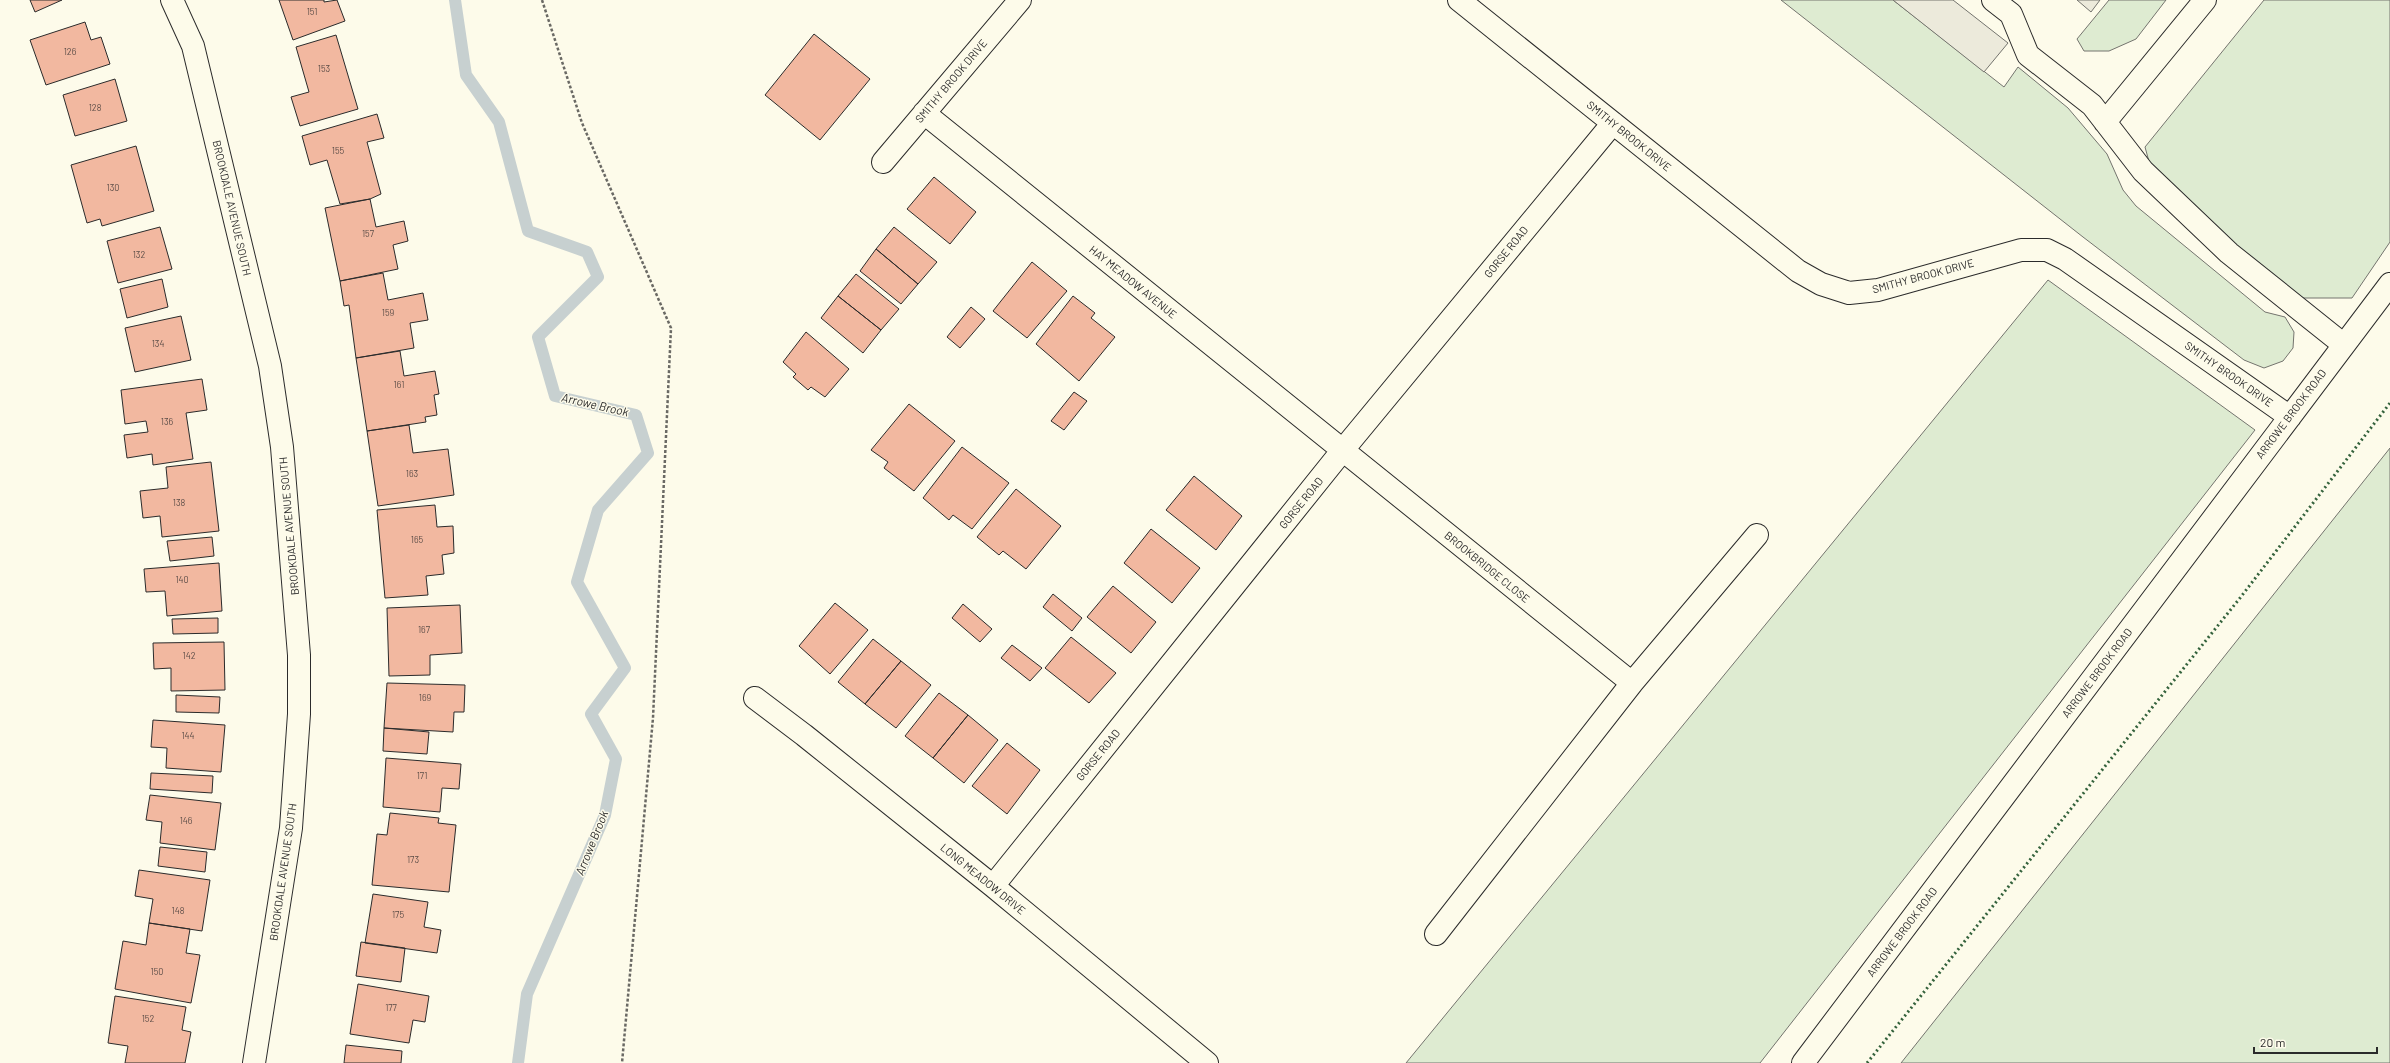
<svg xmlns="http://www.w3.org/2000/svg" width="2390" height="1063" font-family="Barlow,sans-serif">
	<rect width="100%" height="100%" fill="#fdfbea"/>
	<path fill="#deebd1" stroke="#74746e" d="M1781,0H1893L2004,87L2018,67L2068,108L2107,154L2123,190L2136,206L2265,312L2285,317L2294,332L2293,348L2283,361L2264,368L2244,360L2083,237Z
		M2109,0H2166L2136,39L2109,51H2084L2077,39Z
		M2264,0H2390V242L2352,298H2298L2153,176L2145,147Z
		M2048,280L2255,430L1760,1063H1406Z
		M2390,448V1063H1901Z"/>
	<path fill="#eceadb" stroke="#74746e" d="M1893,0H1953L2008,43L1984,72Z
		M2077,0H2100L2091,12Z"/>
	<g fill="none" stroke-linecap="round" stroke-linejoin="round">
		<path stroke="#c7d0d0" stroke-width="12" d="M455,0L466,75L499,122L528,231L587,252L598,277L538,337L555,396L636,415L648,453L598,510L577,582L625,668L591,714L616,759L605,815L527,994L518,1063"/>
	</g>
	<path fill="#f2b8a0" stroke="#2b2b2b" d="M30,0H62L35,12Z
		M279,0H324V2L337,0L345,21L293,40Z
		M85,22L91,40L101,37L110,64L46,85L30,40Z
		M814,34L870,79L820,140L765,95Z
		M336,35L358,109L300,126L291,97L309,92L296,47Z
		M115,79L127,121L75,136L63,95Z
		M377,114L384,138L367,142L381,194L370,199L340,204L327,160L310,165L302,136Z
		M136,146L154,211L102,226L100,219L87,223L71,165Z
		M934,177L976,212L950,244L907,209Z
		M370,199L376,227L404,221L408,241L393,245L398,269L340,281L325,208Z
		M160,227L172,269L118,283L107,241Z
		M894,227L937,262L918,284L876,249Z
		M876,249L918,284L901,304L860,271Z
		M1032,262L1067,291L1027,338L993,311Z
		M383,273L388,300L423,293L428,320L410,323L414,348L356,358L349,305L344,306L340,281Z
		M856,274L899,309L881,330L838,296Z
		M162,279L168,307L127,318L120,289Z
		M838,296L881,330L863,353L821,318Z
		M1073,296L1095,313L1091,318L1115,337L1079,381L1036,344Z
		M971,307L985,319L960,348L947,337Z
		M181,316L191,360L135,372L125,328Z
		M806,332L849,369L825,397L811,387L808,390L793,377L796,374L783,362Z
		M400,351L404,376L435,371L439,394L434,395L437,415L425,417L426,422L367,431L356,358Z
		M202,379L207,410L186,413L193,459L153,465L152,454L127,458L124,435L148,432L146,421L125,424L121,390Z
		M1074,392L1087,401L1064,430L1051,421Z
		M909,404L955,441L914,491L884,468L888,462L871,450Z
		M409,425L413,453L448,449L454,495L378,506L367,431Z
		M962,447L1009,483L972,529L953,515L949,520L923,498Z
		M211,462L219,531L162,537L160,516L143,518L140,491L168,488L166,467Z
		M1194,476L1242,516L1216,550L1166,510Z
		M1016,489L1061,526L1026,569L1003,551L999,555L977,537Z
		M435,505L437,527L453,526L454,553L442,555L444,574L426,576L428,595L385,598L377,510Z
		M1151,529L1200,568L1172,603L1124,563Z
		M212,537L214,556L170,561L167,541Z
		M219,563L222,611L167,616L165,591L146,592L144,569Z
		M1113,586L1156,622L1131,653L1087,617Z
		M1053,594L1082,618L1072,631L1043,607Z
		M835,603L868,630L830,674L799,646Z
		M963,604L992,629L980,642L952,618Z
		M460,605L462,653L430,655V675L389,676L387,608Z
		M218,618V633L173,634L172,619Z
		M1071,637L1116,673L1089,703L1045,668Z
		M873,639L901,661L865,704L838,682Z
		M224,642L225,690L171,691V668L154,669L153,643Z
		M1012,645L1042,668L1030,681L1001,658Z
		M901,661L931,685L896,728L865,704Z
		M387,683L465,685L464,712H454L453,732L384,728Z
		M939,693L968,715L933,758L905,736Z
		M176,695L220,697L219,713L176,712Z
		M968,715L998,740L964,783L933,758Z
		M153,720L225,725L221,772L166,768L167,748L151,747Z
		M384,728L429,732L427,754L383,751Z
		M1007,743L1040,770L1007,814L972,786Z
		M386,758L461,764L459,789L442,788L440,812L383,807Z
		M151,773L213,776L212,793L150,789Z
		M150,795L221,803L215,850L160,843L162,822L146,820Z
		M390,813L439,818L438,823L456,825L449,892L372,885L377,834L387,835Z
		M160,847L207,852L205,872L158,866Z
		M139,870L210,880L202,931L149,923L153,899L135,896Z
		M373,894L428,902L424,927L441,930L437,953L365,943Z
		M149,923L190,929L186,953L200,955L191,1003L115,989L123,941L146,945Z
		M361,942L405,948L401,982L356,976Z
		M358,984L429,996L425,1022L413,1020L409,1043L350,1034Z
		M115,996L186,1007L182,1030L191,1032L185,1063H125L128,1046L108,1043Z
		M346,1045L402,1051L401,1063H344Z"/>
	<g fill="none" stroke-linecap="round" stroke-linejoin="round">
		<g stroke="#2b2b2b" stroke-width="24">
			<path id="minor" d="M172,0L193,46L270,366L282,447L299,655V714L291,828L254,1063
				M1459,0L1798,271L1821,284L1849,293L1878,290L2021,250H2047L2065,259L2290,417
				M1993,0L2011,14L2028,55L2092,105L2143,171L2229,253L2344,345
				M924,113L1632,683
				M2105,122L2205,0
				M883,162L1020,0
				M755,698L804,735L993,886L1207,1063
				M993,886L1342,451L1613,123
				M1436,934L1632,683L1757,535
				M1803,1063L2390,284"/>
		</g>
		<path stroke="#6a6964" stroke-width="2.5" stroke-dasharray="3 2" stroke-linecap="butt" d="M542,0L582,123L671,328L653,718L622,1063"/>
		<use href="#minor" stroke="#fdfbea" stroke-width="22"/>
		<path stroke="#34623c" stroke-width="3" stroke-dasharray="2 3" stroke-linecap="butt" d="M1867,1063L2240,598L2390,403"/>
	</g>
	<g text-anchor="middle" stroke-width="3" stroke-linejoin="round" paint-order="stroke">
		<g font-size="9" fill="#5d4e48">
			<text x="312" y="15">151</text>
			<text x="70" y="55">126</text>
			<text x="324" y="72">153</text>
			<text x="95" y="111">128</text>
			<text x="338" y="154">155</text>
			<text x="113" y="191">130</text>
			<text x="368" y="237">157</text>
			<text x="139" y="258">132</text>
			<text x="388" y="316">159</text>
			<text x="158" y="347">134</text>
			<text x="399" y="388">161</text>
			<text x="167" y="425">136</text>
			<text x="412" y="477">163</text>
			<text x="179" y="506">138</text>
			<text x="417" y="543">165</text>
			<text x="182" y="583">140</text>
			<text x="424" y="633">167</text>
			<text x="189" y="659">142</text>
			<text x="425" y="701">169</text>
			<text x="188" y="739">144</text>
			<text x="422" y="779">171</text>
			<text x="186" y="824">146</text>
			<text x="413" y="863">173</text>
			<text x="178" y="914">148</text>
			<text x="398" y="918">175</text>
			<text x="157" y="975">150</text>
			<text x="391" y="1011">177</text>
			<text x="148" y="1022">152</text>
		</g>
		<g font-size="11" fill="#2b2b2b" stroke="#fdfbea">
			<text transform="translate(951 81) rotate(-50)" y="4">SMITHY BROOK DRIVE</text>
			<text transform="translate(1629 136) rotate(39)" y="4">SMITHY BROOK DRIVE</text>
			<text transform="translate(232 208) rotate(77)" y="4">BROOKDALE AVENUE SOUTH</text>
			<text transform="translate(1506 252) rotate(-51)" y="4">GORSE ROAD</text>
			<text transform="translate(1923 276) rotate(-15)" y="4">SMITHY BROOK DRIVE</text>
			<text transform="translate(1133 282) rotate(39)" y="4">HAY MEADOW AVENUE</text>
			<text transform="translate(2229 374) rotate(35)" y="4">SMITHY BROOK DRIVE</text>
			<text transform="translate(2291 414) rotate(-53)" y="4">ARROWE BROOK ROAD</text>
			<text transform="translate(1301 503) rotate(-51)" y="4">GORSE ROAD</text>
			<text transform="translate(289 526) rotate(-95)" y="4">BROOKDALE AVENUE SOUTH</text>
			<text transform="translate(1487 567) rotate(39)" y="4">BROOKBRIDGE CLOSE</text>
			<text transform="translate(2097 673) rotate(-53)" y="4">ARROWE BROOK ROAD</text>
			<text transform="translate(1098 755) rotate(-51)" y="4">GORSE ROAD</text>
			<text transform="translate(283 872) rotate(-82)" y="4">BROOKDALE AVENUE SOUTH</text>
			<text transform="translate(983 879) rotate(39)" y="4">LONG MEADOW DRIVE</text>
			<text transform="translate(1902 932) rotate(-53)" y="4">ARROWE BROOK ROAD</text>
		</g>
		<g font-size="12" font-style="italic" fill="#2b2b2b" stroke="#fdfbea">
			<text transform="translate(595 405) rotate(13)" y="4">Arrowe Brook</text>
			<text transform="translate(592 843) rotate(-68)" y="4">Arrowe Brook</text>
		</g>
	</g>
	<path d="M2254 1047v6h123v-6" fill="none" stroke="#2b2b2b" stroke-width="2"/>
	<text x="2260" y="1047" font-size="12" fill="#2b2b2b" stroke="#fdfbea" stroke-width="3" paint-order="stroke">20 m</text>
</svg>
